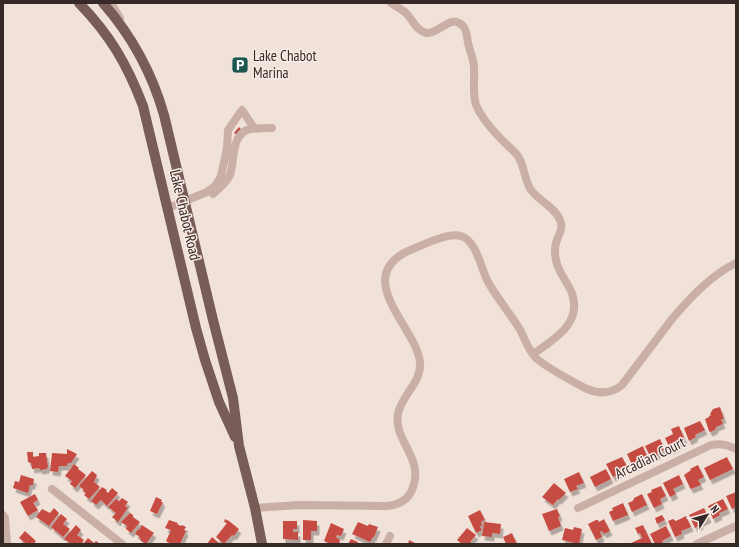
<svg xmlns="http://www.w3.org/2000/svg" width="739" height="547" font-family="'PT Sans Narrow',sans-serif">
	<defs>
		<filter id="shadow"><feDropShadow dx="2.5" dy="4.5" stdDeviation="0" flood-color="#0004"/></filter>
	</defs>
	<rect width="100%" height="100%" fill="#f1e2d9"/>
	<path fill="#c64c42" filter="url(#shadow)" d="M239,127L242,130L237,135L234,133Z
		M720,407L724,419H721L723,424L716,427L715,430L710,432L709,431L705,419L709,417V416L711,415L710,414L713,409Z
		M700,421L705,430L695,435L696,437L689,441L684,428Z
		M679,426L685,440L676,444L678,446L671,450L665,438L673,434L671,429Z
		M660,439L665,449L657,453L658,455L651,458L645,446Z
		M643,446L647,457L640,460V461L639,462L640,464L633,467L627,454Z
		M67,449L77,454L71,463H68L67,466H59L58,472L50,471L52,453L67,454Z
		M27,452H33V457L39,456V453H46L48,467L47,468V469L40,470L39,468L32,469L31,463L28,462Z
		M622,457L627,466L619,470L620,471L618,472L619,474L613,477L606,464Z
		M727,457L733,469L710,480L704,468Z
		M74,464L79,468L78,469L86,475L75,488L70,484L72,481L65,476Z
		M698,465L704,477L698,480L701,485L691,489L690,488L684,475L691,470L690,469Z
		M606,469L611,479L595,487L590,477Z
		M92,471L97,475L94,482L100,487L89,499L84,495L86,493L83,491L84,490L79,486Z
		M579,472L584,483L576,486L578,489L570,492L564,479Z
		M21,475L34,479L33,485H30L28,493L13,488L15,481L19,482Z
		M679,475L683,484L673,489L676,494L670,497L663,483Z
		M554,483L566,493L559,500L558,499L553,505L542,497Z
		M661,486L666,496L660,499L662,504L654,508L647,494L652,492L651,490Z
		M102,487L107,490L106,491L108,493L112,488L118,493L107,506L101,500L96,505L91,501Z
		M736,492V507L732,509L726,496Z
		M35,494L38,500L33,503L38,510L28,516L20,502Z
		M642,494L647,505L632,512L628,503L633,501V500L634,499V498Z
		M156,497L162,500L161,502H163L157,514L150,511Z
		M122,498L128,502L125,506L128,508L118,522L112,517L116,513L108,507L116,499L119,501Z
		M723,499L728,509L719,513L720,515L713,519L708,506Z
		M623,503L628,515L613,521L609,512L613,510L612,508Z
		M54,508L59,513L49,526L36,517L42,509L50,513Z
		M704,508L709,518L700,523L701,525L695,528L689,515Z
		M557,509L560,516L558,517L561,526L549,531L542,514Z
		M480,510L485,520L481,522L482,525L480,527L482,530L476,533L468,516Z
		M130,513L133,515V517L140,522L131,533L126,529L127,526L121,522Z
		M61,514L67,519L63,524L70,529L63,537L51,527Z
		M662,515L665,520L657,524L655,518Z
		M686,516L691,527L681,531L682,534L675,537L668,521L673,519L676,521Z
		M225,519L229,521L239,529L234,536L232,535L224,544L216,537L227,523L224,522Z
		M604,519L610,531L604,534L602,531L600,532L602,537L596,540L588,524L596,520H598L599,522Z
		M169,520L178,523L177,524L181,526L182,525L186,527L184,530L186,531L180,544H171L166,541L171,530L165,528Z
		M303,520L317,521V531H311V540H303Z
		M283,521H297V529H293V532H298V540L283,539Z
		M358,522L368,526L369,524L378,527L374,537H373L370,542L352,534Z
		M484,522L501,524L500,534L492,533V537L482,536Z
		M331,523L344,529L341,536L337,535L336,537L340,540L339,544H330L324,541Z
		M76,525L81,530L77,535L84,540L81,544H71L64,539Z
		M142,525L154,533L146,544L140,540L141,539L139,538L140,537L135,534L138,529L139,530Z
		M643,525L652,544H632L631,543L642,538L640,533L638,534L635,528Z
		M666,526L671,536L662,541L663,543L661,544H655L650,534Z
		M574,527L582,529L579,544L562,540L565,528L573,530Z
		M467,528L476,535L470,542L472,543L471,544H462L457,540Z
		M25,531L36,541L33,544H24L25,543L19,538Z
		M512,533L517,544H506L503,537Z
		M212,537L220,544H207Z
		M88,538L94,543L96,541L100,544H83Z
		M351,539L358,542L357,544H348Z
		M409,540L417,544H408Z"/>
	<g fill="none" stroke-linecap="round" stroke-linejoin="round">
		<path stroke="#c9afa5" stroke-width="8" d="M111,3L120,18
			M391,3C396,6 401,9 406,13C413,20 416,31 427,33C439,34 451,13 463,26C467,30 467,37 468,43C470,51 473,58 474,66C475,79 472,92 476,105C482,119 493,131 503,141C508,146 514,151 518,156C525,167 524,180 531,190C539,201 555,207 560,220C564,229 558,235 556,243C554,250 555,257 557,264C560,274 567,282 571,291C584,322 555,339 533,354
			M213,194C219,189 227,182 230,175C235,160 231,137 247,130C252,128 266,128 272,128
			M168,208L207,192L215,186L221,176L227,148L228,130L242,110L254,128
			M52,489L122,544
			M255,508L299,505L387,506C397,505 406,502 411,492C427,459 393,442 398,414C401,395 422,383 420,362C416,328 355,281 404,253C418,247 447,232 461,236C477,241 481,269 488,282C497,298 509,312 519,328C525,338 528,351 537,359C552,371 570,380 587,389C599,394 611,394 622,385L672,319C690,298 711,275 736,263
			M578,508L711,445C720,443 728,445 736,449
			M3,515L5,518L7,544
			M386,544L390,536
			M697,544L736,526"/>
		<path stroke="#775c57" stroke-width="10" d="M79,3C110,35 127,64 143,106L196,328L205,360L219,402L235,437
			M103,3C132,36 152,73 164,115L213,320L233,398L239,446L255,508L262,544"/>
	</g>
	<defs>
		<g id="parking-square" transform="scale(0.9)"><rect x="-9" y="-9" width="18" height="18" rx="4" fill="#1c5650" stroke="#f9ece5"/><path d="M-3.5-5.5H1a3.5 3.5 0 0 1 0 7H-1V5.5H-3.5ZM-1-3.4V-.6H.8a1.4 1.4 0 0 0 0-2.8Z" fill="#fff"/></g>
	</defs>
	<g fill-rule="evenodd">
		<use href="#parking-square" x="240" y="65"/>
	</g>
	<g text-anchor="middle" stroke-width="3" stroke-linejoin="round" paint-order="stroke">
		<g font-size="15" fill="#352826" stroke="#f9ece5" text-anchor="start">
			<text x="253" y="61">Lake Chabot<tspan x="253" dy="17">Marina</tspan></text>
		</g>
		<g font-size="15" fill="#352826" stroke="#f9ece5">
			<text transform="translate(185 215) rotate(77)" y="5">Lake Chabot Road</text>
			<text transform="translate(650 458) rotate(-26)" y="5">Arcadian Court</text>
		</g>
	</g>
	<rect width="739" height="547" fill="none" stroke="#352826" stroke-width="8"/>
	<g transform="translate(707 515) rotate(53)" stroke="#f9ece5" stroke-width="3" paint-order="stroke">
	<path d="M0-3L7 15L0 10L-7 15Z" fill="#352826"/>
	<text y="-6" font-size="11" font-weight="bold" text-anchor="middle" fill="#352826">N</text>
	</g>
</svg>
